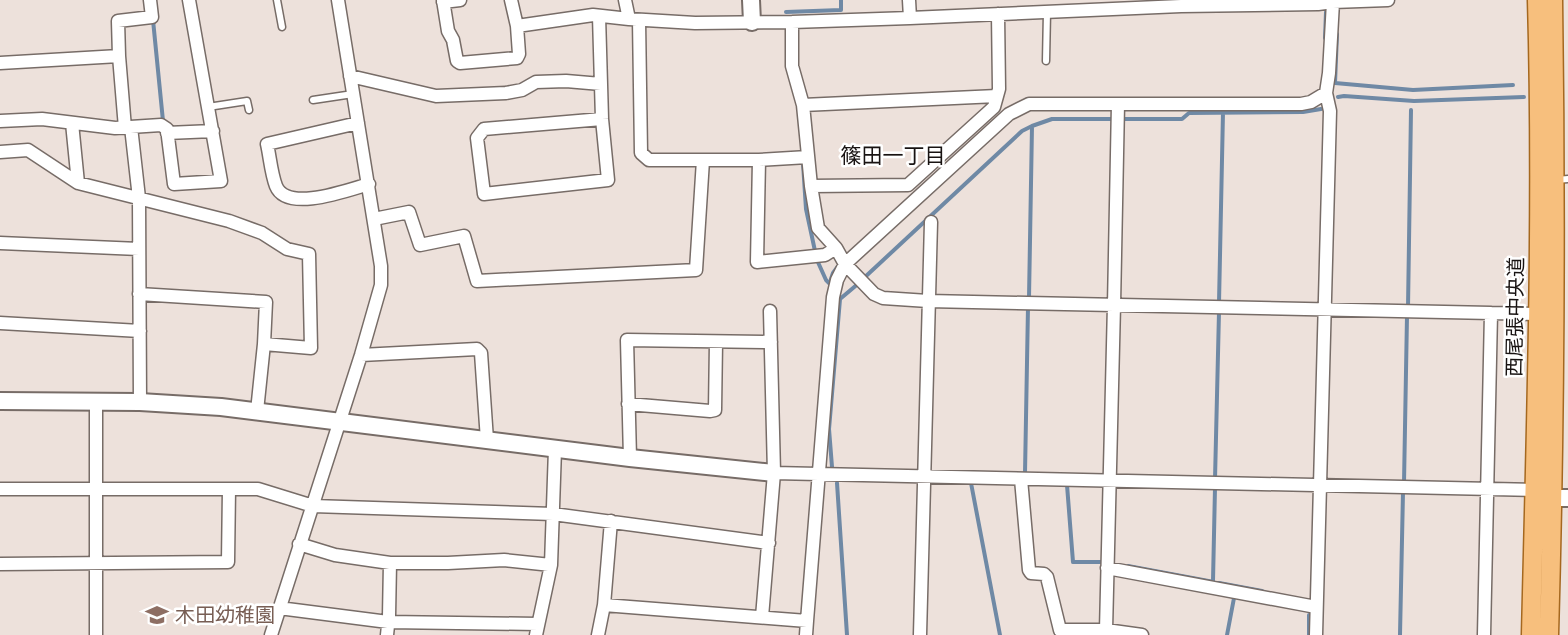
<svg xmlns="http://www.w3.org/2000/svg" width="1568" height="635" font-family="'Space Grotesk','Noto Sans JP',sans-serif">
	<rect width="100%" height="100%" fill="#ede1db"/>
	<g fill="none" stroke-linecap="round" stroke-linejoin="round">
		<path stroke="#6f89a5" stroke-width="4" d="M786,12L841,10V0
			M153,20L163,121
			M1337,34L1335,83L1413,90L1513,85
			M1325,38L1326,12
			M1338,97L1344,96L1414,101L1524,97
			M1121,119H1182L1189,113L1303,112L1321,109
			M803,163L806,209L815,251
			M817,260L826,280L830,284
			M865,277L1022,131L1032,126
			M831,279L833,273L839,265
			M1029,298L1032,126L1052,119H1113
			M1219,303L1223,112
			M1408,308L1411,110
			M832,467L829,429L840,299L859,283
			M1025,473L1028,307
			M1215,479L1219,312
			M837,483L847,635
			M975,483H971L1000,635
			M1404,483L1407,316H1410
			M1062,485H1067L1073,562H1102
			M1128,566L1262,591
			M1213,581L1215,488
			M1227,635L1234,598
			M1309,635V615
			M1400,635L1403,492"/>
		<g stroke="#776c67" stroke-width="9">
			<path id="lane" d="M277,0L282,27
				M1046,61L1047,12
				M313,100L353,94
				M208,107L247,101L249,110
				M1556,180L1568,179"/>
		</g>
		<g stroke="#776c67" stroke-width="15">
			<path id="street" d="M443,0L448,31L453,40L457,61L460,63L517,58L519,54L517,26
				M511,0L517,26L593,15L629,19
				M625,0L629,19L695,23L792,22L910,18L1181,6L1318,4L1333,2L1388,0
				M909,0L910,18
				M443,2L460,0
				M599,16L602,119L608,180L484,194L477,138L484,129L602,119
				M639,20L641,153L649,160H759L808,157
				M792,22V66L803,105L811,186L818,228L836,248L845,264L874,294L883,298L928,301L1538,314
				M119,56L118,21L152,17L150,0
				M0,63L119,56L125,128
				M350,76L436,96L506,93L522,90L536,82L566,81L601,84
				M803,105L997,96
				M0,121L42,119L115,128L161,125L167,129L174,184L221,181L189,0
				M358,123L267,144C270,157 271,173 276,186C287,213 348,190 369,184
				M131,127L139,198L140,402
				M167,133L213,131
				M0,152L28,150L78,183L72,123
				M759,160L757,262L825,255L836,248
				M78,183L229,221L262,233L287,249L309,254L311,348L264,344
				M811,186L908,185L994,107L999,89L998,14
				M374,219L409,212L420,245L464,236L477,281L696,270L703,160
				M0,243L139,249
				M139,294L266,302L264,344L257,411
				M0,323L140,331
				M361,355L477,349L481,353L487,440
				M628,404L710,411L715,410L716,342
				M630,458L627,340L771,342
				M774,473L1534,490
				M1021,479L1029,570L1031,573L1044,574L1047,577L1060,630H1085V635
				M0,489H258L313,506L553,514L769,543
				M299,544L335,555L390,563H448L504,560L551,565
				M0,564L228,562L229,489
				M1107,568L1316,607
				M604,605L807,621L806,635
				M279,608L388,622L538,624
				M762,617L774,473L770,311
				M807,621L833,297L837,280L845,264L1009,114L1029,104H1301L1311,102L1326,93
				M1085,630H1106L1142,635
				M1106,630L1114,305L1118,104
				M96,635V402
				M271,635L361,355L381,285V266L338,0
				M387,635L389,616L390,563
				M536,635L551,565L555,449
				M598,635L604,605L611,521
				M920,635L931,222
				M1316,635L1330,111L1326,93L1329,73L1333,2
				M1484,635L1491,313"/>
		</g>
		<g stroke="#776c67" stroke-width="20">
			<path id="secondary" d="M751,0L752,22
				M0,401L140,402L221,407L630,458L774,473
				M1538,498H1568"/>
		</g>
		<g stroke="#a5681f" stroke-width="21">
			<path id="primary" d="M1531,635C1536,423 1543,212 1537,0
				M1549,635C1555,423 1556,212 1553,0"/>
		</g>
		<use href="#lane" stroke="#fff" stroke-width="6"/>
		<use href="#street" stroke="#fff" stroke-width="12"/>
		<use href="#secondary" stroke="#fff" stroke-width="16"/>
		<use href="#primary" stroke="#f7bf7d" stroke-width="18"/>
	</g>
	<defs>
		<g id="school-bare" transform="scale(1.8)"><path d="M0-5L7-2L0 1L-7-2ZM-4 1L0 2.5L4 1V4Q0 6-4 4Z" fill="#8d6e63" stroke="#fff" stroke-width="2.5" paint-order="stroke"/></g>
	</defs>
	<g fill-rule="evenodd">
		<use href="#school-bare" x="157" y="615"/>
	</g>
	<g text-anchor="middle" stroke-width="5" stroke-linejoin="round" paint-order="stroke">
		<g font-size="20" fill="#181312" stroke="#fff">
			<text transform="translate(1515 317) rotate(-89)" y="7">西尾張中央道</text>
		</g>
		<g font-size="20" fill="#785e54" stroke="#fff" text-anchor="start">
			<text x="175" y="622">木田幼稚園</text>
		</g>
		<g font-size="21" fill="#181312" stroke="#fff">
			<text x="893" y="163">篠田一丁目</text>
		</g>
	</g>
</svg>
